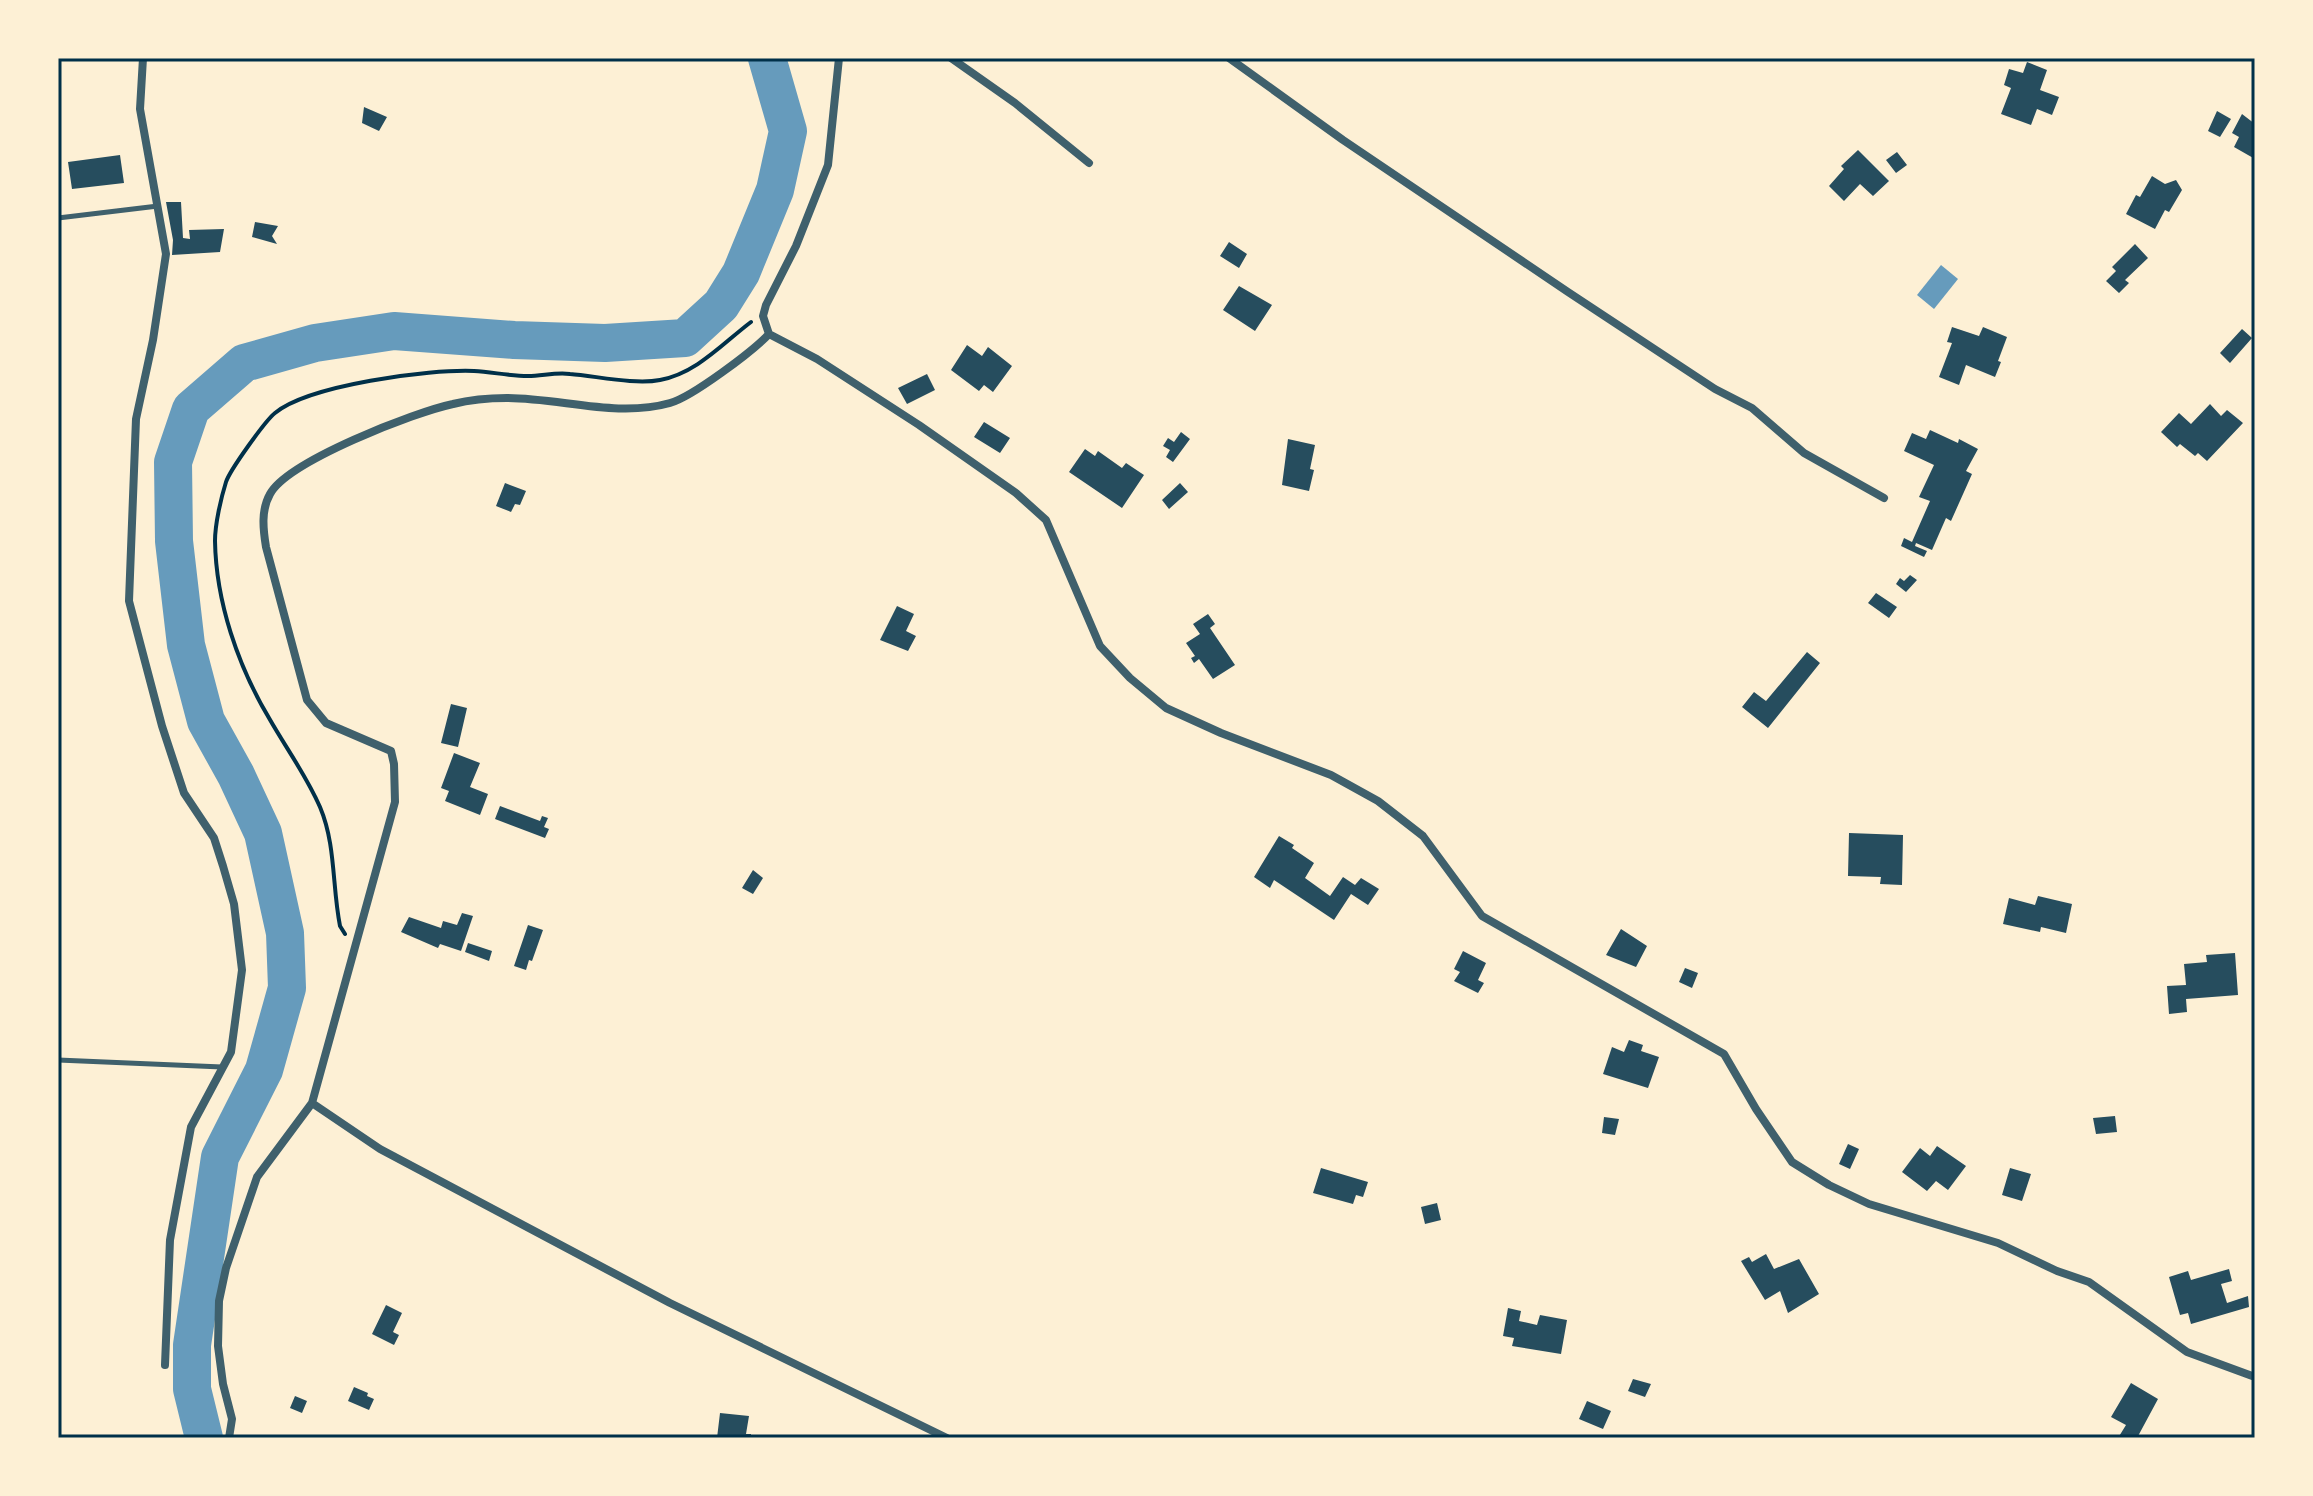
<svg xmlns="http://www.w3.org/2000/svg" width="2313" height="1496" font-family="'Work Sans',sans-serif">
	<rect width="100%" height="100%" fill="#fdf0d5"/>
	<path fill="#669bbc" d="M1941,265L1958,279L1934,309L1917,295Z"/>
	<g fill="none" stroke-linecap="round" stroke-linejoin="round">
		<path stroke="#669bbc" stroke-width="38" d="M204,1438L192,1389V1345L220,1157L264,1070L287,988L285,933L263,833L236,775L206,721L186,645L174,541L173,462L191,409L244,363L315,343L394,331L514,340L605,343L685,338L721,305L741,273L775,190L788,131L767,58"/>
	</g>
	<path fill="#264d5e" d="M2027,62L2047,70L2040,90L2059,97L2052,115L2037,109L2031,125L2001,114L2011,88L2004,85L2009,69L2023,73Z
		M364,107L387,117L379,131L362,123Z
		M2217,111L2231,119L2220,137L2208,131Z
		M2242,114L2255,124V159L2234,147L2239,137L2232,133Z
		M1858,150L1889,181L1873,196L1860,184L1844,201L1829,186L1844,169L1841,166Z
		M1897,152L1907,165L1896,173L1886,160Z
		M120,155L124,183L72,189L68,162Z
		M2152,176L2165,184L2176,180L2182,190L2169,212L2165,210L2155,229L2126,214L2136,195L2140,197Z
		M166,202H181L183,238L190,239L189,230L224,229L220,252L172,255L173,240Z
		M255,222L278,226L272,236L277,244L252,237Z
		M1229,242L1247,254L1239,268L1220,256Z
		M2135,244L2148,258L2125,280L2129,283L2119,293L2106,281L2116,271L2112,267Z
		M1239,286L1272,305L1255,331L1223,310Z
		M1952,327L1979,336L1983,327L2007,337L1998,361L2001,362L1995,377L1966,365L1959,385L1939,377L1952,343L1947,342Z
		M2242,329L2252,338L2230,363L2220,353Z
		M967,345L982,356L988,347L1012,366L993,392L984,385L979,391L951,370Z
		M927,374L935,390L907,404L898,388Z
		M2210,404L2221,416L2227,410L2243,423L2207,461L2198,453L2195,456L2180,444L2177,447L2161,432L2179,413L2191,424Z
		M984,422L1010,438L1000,453L974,437Z
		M1930,430L1958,443L1959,439L1978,449L1966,471L1972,474L1951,521L1946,518L1932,550L1916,543L1915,546L1927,551L1924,557L1901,546L1904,538L1912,542L1930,501L1919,497L1934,465L1904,451L1912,433L1926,439Z
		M1181,432L1190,439L1173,462L1166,457L1170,450L1163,446L1168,438L1174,442Z
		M1288,439L1315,445L1310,469L1314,470L1309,491L1282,485Z
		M1085,449L1095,456L1098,451L1122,468L1126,463L1144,475L1122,508L1069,472Z
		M505,483L526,491L520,505L515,504L511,512L496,506Z
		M1180,483L1188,492L1169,509L1162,500Z
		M1910,575L1917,580L1906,592L1896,584L1900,578L1904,581Z
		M1876,593L1897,607L1889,618L1868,603Z
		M897,606L914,614L906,631L916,636L908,651L880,640Z
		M1208,614L1215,624L1210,628L1235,665L1213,679L1199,659L1194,663L1191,658L1195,656L1186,643L1200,634L1193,624Z
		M1807,652L1820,663L1768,728L1742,707L1754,692L1766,701Z
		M451,704L467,708L458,747L441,743Z
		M454,753L480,763L470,787L488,794L480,815L445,801L449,791L441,788Z
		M500,806L540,821L542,816L548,818L544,827L549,829L545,838L495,819Z
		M1849,833L1903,835L1902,885L1880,884L1881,877L1848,876Z
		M1279,836L1294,845L1292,848L1314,863L1305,878L1330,896L1343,877L1355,885L1361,878L1379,889L1368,905L1351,894L1334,920L1274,880L1270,888L1254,877Z
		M753,870L763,878L753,894L742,888Z
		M2038,896L2072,904L2066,933L2041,927L2040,932L2003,924L2009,898L2035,905Z
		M462,913L473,916L461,951L440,944L438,948L401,932L409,917L441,928L443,921L457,925Z
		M528,925L543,930L532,961L529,960L526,970L514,966Z
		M1621,929L1647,946L1636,967L1606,955Z
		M468,943L492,951L489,961L465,952Z
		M1463,951L1486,963L1478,980L1484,983L1478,993L1454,981L1460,972L1454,969Z
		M2235,953L2238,995L2186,999L2187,1012L2169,1014L2167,986L2186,985L2184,964L2207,962L2206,955Z
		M1685,968L1698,973L1692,988L1679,982Z
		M1629,1040L1643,1045L1641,1051L1659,1057L1648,1088L1603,1074L1612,1047L1624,1052Z
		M2115,1116L2117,1132L2096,1134L2093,1118Z
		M1604,1117L1619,1119L1615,1135L1602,1133Z
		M1848,1144L1859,1149L1850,1169L1839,1164Z
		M1937,1146L1966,1166L1948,1190L1936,1181L1927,1191L1902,1172L1920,1148L1930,1156Z
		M1321,1168L1368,1182L1363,1197L1356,1195L1353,1204L1313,1193Z
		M2010,1168L2031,1174L2022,1201L2002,1195Z
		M1437,1203L1441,1220L1425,1224L1421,1207Z
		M1766,1254L1774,1269L1799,1259L1819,1294L1788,1313L1780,1291L1765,1300L1741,1261L1749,1257L1752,1262Z
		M2229,1269L2232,1281L2221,1284L2227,1303L2248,1296L2249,1307L2191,1324L2188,1313L2180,1315L2169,1277L2188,1271L2191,1280Z
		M386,1305L402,1313L393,1332L399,1335L394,1345L372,1334Z
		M1508,1308L1521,1311L1519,1321L1537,1325L1540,1315L1567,1320L1561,1354L1512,1346L1514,1338L1503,1336Z
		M1633,1379L1651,1384L1645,1397L1628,1391Z
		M2131,1383L2158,1399L2137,1438H2118L2126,1425L2111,1417Z
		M354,1387L368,1393L367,1396L374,1399L369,1410L348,1401Z
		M295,1396L307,1401L302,1413L290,1408Z
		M1587,1401L1611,1411L1603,1429L1579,1419Z
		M720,1413L749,1416L746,1434H751V1438H717Z"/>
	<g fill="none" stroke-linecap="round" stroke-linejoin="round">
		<path stroke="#003049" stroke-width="4" d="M345,934L340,926C332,886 336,845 320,807C306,775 286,748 269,718C238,666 216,602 215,541C215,524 221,498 226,482C230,470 265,421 275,413C309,385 429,369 474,371C492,372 510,376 528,376C542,376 556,372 570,374C596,376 635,385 660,380C697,373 723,343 751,322"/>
		<path stroke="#3f606c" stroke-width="5" d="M58,218L158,206
			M58,1060L222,1067"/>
		<path stroke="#3f606c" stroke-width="8" d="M143,58L140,109L166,254L153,340L136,419L129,601L162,726L184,793L214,838L223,866L234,904L242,970L231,1052L191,1127L170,1240L165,1365
			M951,58L1015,103L1089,163
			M1229,58L1343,140L1568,292L1715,389L1752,408L1804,453L1884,498
			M769,334L817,359L919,425L1016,493L1046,520L1100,646L1130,678L1166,708L1221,733L1331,775L1378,801L1423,836L1482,916L1724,1054L1756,1109L1792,1162L1829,1185L1869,1204L1998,1243L2057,1271L2089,1282L2187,1352L2255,1377
			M312,1103L380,1149L670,1303L947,1438
			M229,1438L232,1419L223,1384L218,1346L219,1301L226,1268L257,1177L312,1103L395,802L394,764L391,751L326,723L307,700L266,547C263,529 261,510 270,494C288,461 415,412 453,404C469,400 490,398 507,398C561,398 617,418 670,403C692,397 753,351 769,334L763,316L766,305L796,246L828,165L839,58"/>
	</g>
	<rect width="2313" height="1496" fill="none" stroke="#fdf0d5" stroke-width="120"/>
	<rect x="60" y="60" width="2193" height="1376" fill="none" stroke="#003049" stroke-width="3"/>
</svg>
